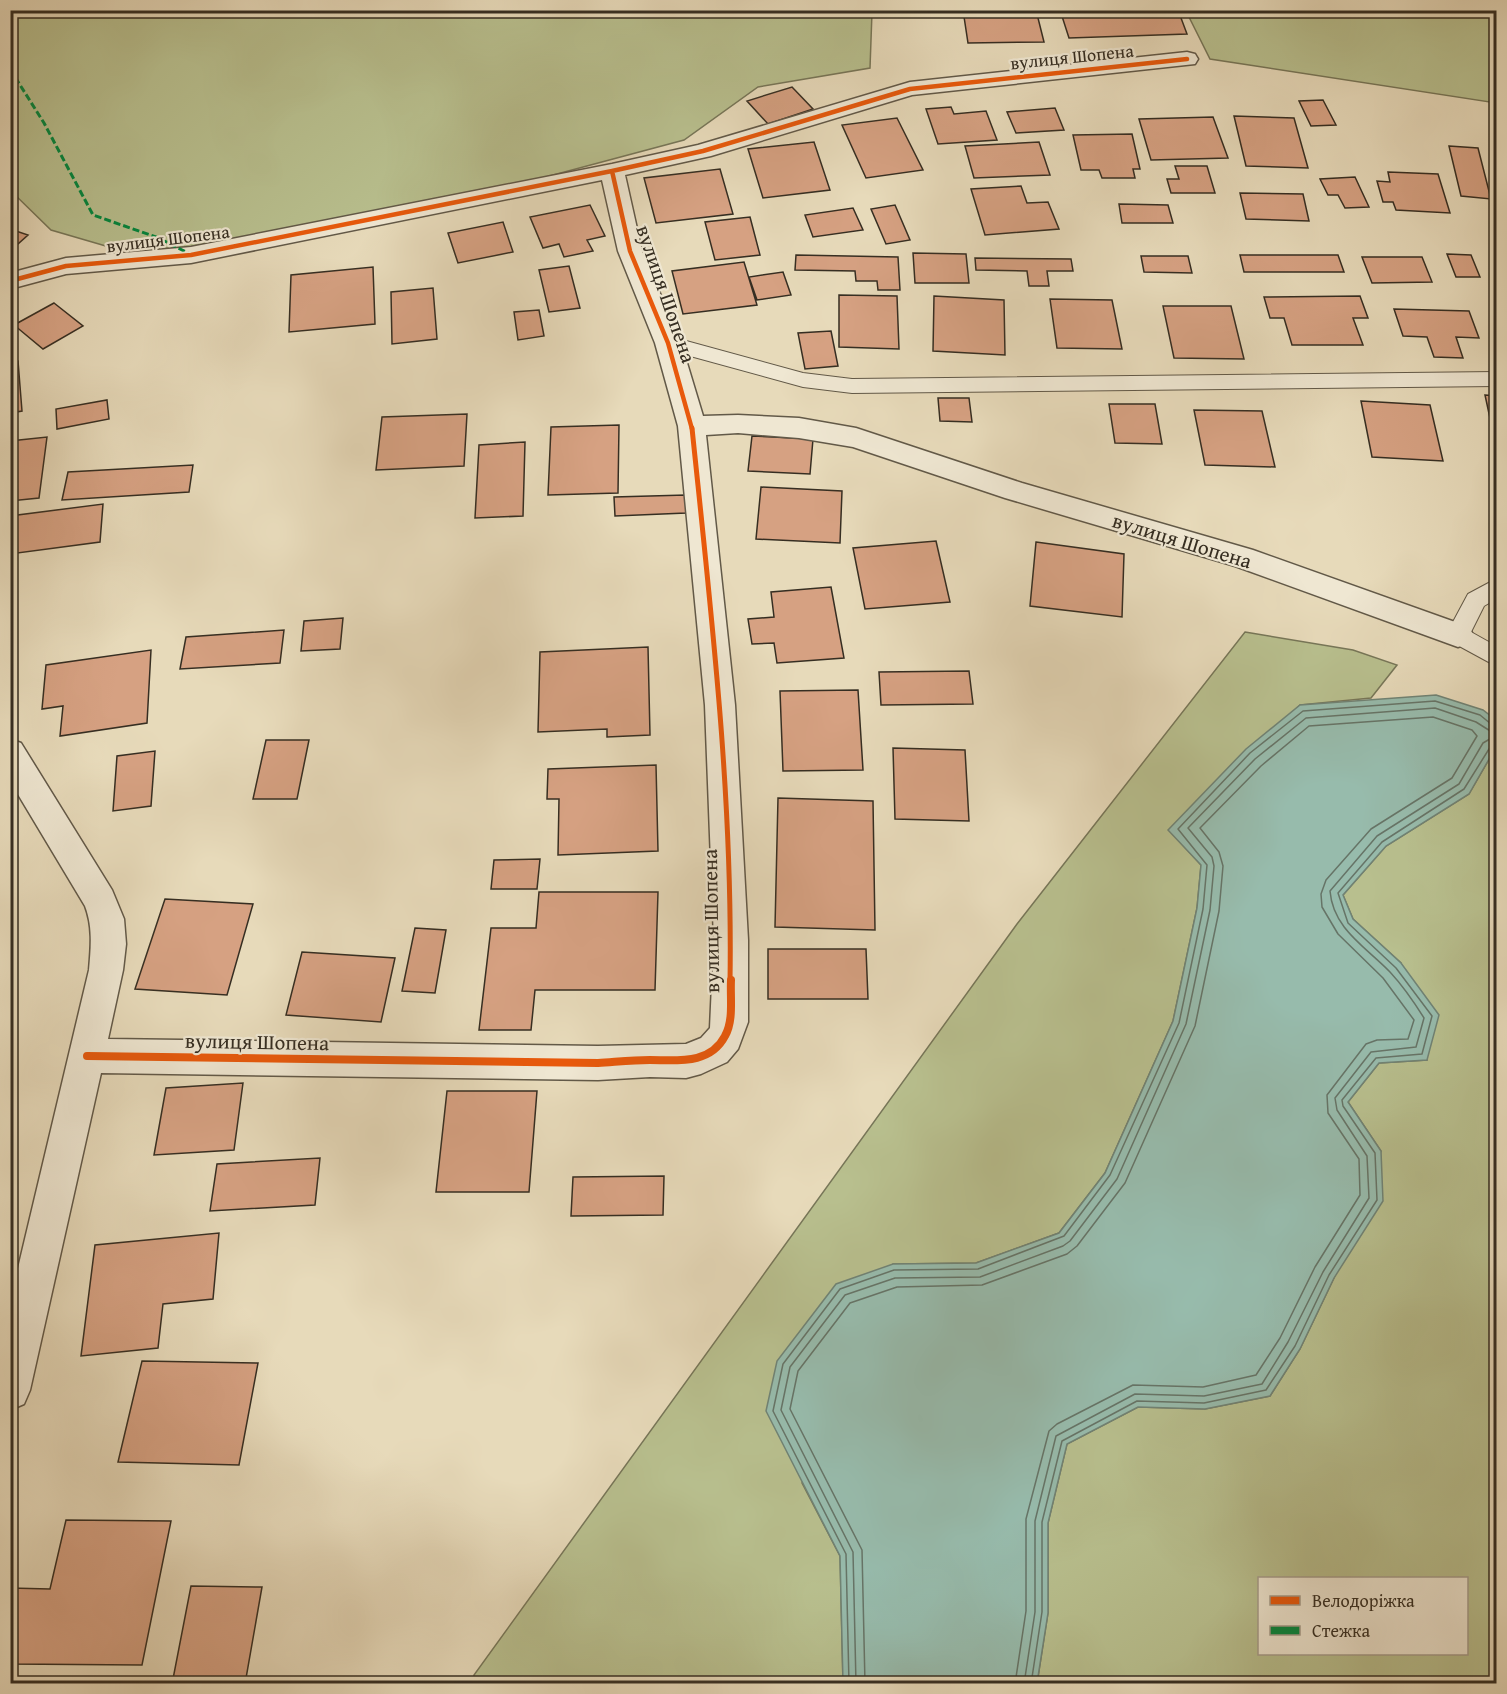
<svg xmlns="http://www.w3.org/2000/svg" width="1507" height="1694" font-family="'Gentium Book Plus',serif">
	<rect width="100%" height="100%" fill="#e7daba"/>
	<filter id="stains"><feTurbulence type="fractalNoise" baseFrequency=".00333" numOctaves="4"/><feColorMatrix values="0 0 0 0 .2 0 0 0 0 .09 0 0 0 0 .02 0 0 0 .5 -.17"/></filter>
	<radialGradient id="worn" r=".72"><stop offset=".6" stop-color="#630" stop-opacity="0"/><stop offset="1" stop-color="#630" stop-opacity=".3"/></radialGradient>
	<path fill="#b8bf8e" stroke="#777658" stroke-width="1.5" fill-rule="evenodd" d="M10,11H874L872,12L870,68L758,87L684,140L542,178L198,248L116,249L51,230L11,191Z
		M1186,11H1496V103L1210,59Z
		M1245,632L1353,650L1397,665L1371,698L1300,705L1169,830L1201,865L1197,908L1173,1021L1105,1173L1059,1233L976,1263L893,1264L802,1483L840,1556L843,1683L473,1684L474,1675L1017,924Z
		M1496,747V1683L1037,1684L1048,1613V1523L1067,1444L1138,1407L1205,1409L1270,1396L1300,1349L1334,1278L1381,1151L1348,1102L1379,1063L1427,1060L1401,963L1353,919L1343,895L1386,846L1469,794ZM1260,1578H1466V1654H1260Z"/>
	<path fill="#97bbac" stroke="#708375" stroke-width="1.5" d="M1436,695L1483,710L1496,720V747L1469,794L1386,846L1343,895L1353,919L1401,963L1439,1015L1427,1060L1379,1063L1348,1102L1381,1151L1383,1201L1334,1278L1300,1349L1270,1396L1205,1409L1138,1407L1067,1444L1048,1523V1613L1037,1683H843L840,1556L766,1411L777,1361L836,1284L893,1264L976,1263L1059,1233L1105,1173L1173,1021L1197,908L1201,865L1168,830L1246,749L1300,705Z"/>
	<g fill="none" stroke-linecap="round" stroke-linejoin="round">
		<path stroke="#667467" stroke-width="1.5" d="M849,1684L846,1554L773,1411L783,1364L840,1289L894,1270L978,1269L1064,1236L1110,1175L1179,1023L1203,909L1207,865L1178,829L1250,753L1303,711L1435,701L1480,715L1491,724L1496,725
			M856,1684L853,1552L781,1410L790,1367L845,1295L895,1278L980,1277L1063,1246L1070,1241L1117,1179L1186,1024L1210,910L1214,866L1212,857L1188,828L1255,759L1306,718L1435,708L1476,722L1495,734L1496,732
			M865,1684L862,1550L790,1409L798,1371L850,1303L897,1287L982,1285L1067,1254L1077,1246L1125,1183L1195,1026L1219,911L1223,866L1219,852L1200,828L1261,766L1309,726L1433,717L1472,730L1477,736L1452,778L1371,829L1326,880L1321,894L1322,907L1338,934L1383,978L1414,1020L1408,1039L1377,1040L1366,1044L1327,1095L1328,1113L1359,1159L1360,1195L1315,1267L1280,1338L1256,1375L1203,1387L1133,1385L1057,1424L1049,1431L1026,1519V1611L1015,1684
			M1024,1684L1035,1612V1521L1056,1436L1135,1394L1204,1396L1262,1384L1288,1342L1323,1272L1369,1198L1367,1156L1337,1110L1335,1098L1371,1052L1416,1047L1424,1018C1414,1002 1403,986 1390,972C1366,947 1333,929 1330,891L1377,836L1459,784L1483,743L1495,736L1496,738
			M1031,1684L1042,1612V1522L1062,1441L1137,1401L1204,1403L1266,1390L1295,1346L1329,1275L1377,1200L1375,1153L1343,1106L1342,1100L1376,1058L1422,1054L1432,1016L1396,968L1348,923L1338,893L1382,842L1464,789L1489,749L1496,745"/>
	</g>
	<path fill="#d6a182" stroke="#362e22" stroke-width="1.5" d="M963,10H1036L1044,42L968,43Z
		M1060,10H1178L1187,34L1069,38Z
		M792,87L813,109L768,124L747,101Z
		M1323,100L1336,125L1311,126L1299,101Z
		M951,107L954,114L986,111L997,140L938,144L926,109Z
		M1055,108L1064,130L1016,133L1007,112Z
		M1234,116L1294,118L1308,168L1246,166Z
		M1213,117L1228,158L1151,160L1139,119Z
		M897,118L923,170L866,178L842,125Z
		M1132,134L1140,169H1133L1135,178H1102L1099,170H1081L1073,135Z
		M814,142L830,190L763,198L748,149Z
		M1039,142L1050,175L974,178L965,146Z
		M1449,146L1478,148L1491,199L1461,196Z
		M1175,166H1207L1215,193H1171L1167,179H1179Z
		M720,169L733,214L656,223L644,178Z
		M1388,172L1438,174L1450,213L1396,210L1393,202H1383L1377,181L1390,182Z
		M1355,177L1369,207L1345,208L1338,195H1328L1320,179Z
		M1021,186L1027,203L1048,202L1059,229L985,235L971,189Z
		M1240,193L1303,194L1309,221L1246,219Z
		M1119,204L1168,205L1173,223H1122Z
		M590,205L605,236L587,240L593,251L564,257L559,244L543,248L530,217Z
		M895,205L910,240L886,244L871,209Z
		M853,208L863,230L813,237L805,215Z
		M750,217L760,255L715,260L705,222Z
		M503,222L513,252L458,263L448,233Z
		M10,229L28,235L10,251Z
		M913,253L966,254L969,283H915Z
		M1447,254L1471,255L1480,277H1456Z
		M796,255L898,257L900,290H878L877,281H856L855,271L795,270Z
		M1240,255H1338L1344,272H1244Z
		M1141,256H1188L1192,273L1144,272Z
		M1362,257H1422L1432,282L1372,283Z
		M975,258L1071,259L1073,271H1047L1049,286H1029L1027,271L976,270Z
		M744,262L757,305L683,314L672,271Z
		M569,266L580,308L549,312L539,270Z
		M373,267L375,324L289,332L291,275Z
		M783,272L791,295L757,300L749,277Z
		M433,288L437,339L392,344L391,292Z
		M839,295L897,296L899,349L839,347Z
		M934,296L1004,300L1005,355L933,351Z
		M1360,296L1368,318H1353L1363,345H1292L1284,318H1270L1264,297Z
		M1050,299L1112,300L1122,349L1057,348Z
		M54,303L83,326L43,349L14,325Z
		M1163,306H1231L1244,359L1174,358Z
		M1394,309L1469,311L1479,338L1456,337L1463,358L1434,357L1427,337L1403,336Z
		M539,310L544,336L518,340L514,312Z
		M831,331L838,366L805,369L798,333Z
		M18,361L22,411L10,413V362Z
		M1485,395L1496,396V446Z
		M938,398H969L972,422L940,421Z
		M107,400L109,419L57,429L56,409Z
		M1361,401L1430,405L1443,461L1372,457Z
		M1109,404H1155L1162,444L1115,443Z
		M1194,410L1262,411L1275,467L1205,465Z
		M467,414L464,466L376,470L382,417Z
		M619,425L618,493L548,495L551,427Z
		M752,436L813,439L810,474L748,471Z
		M47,437L39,498L10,501V441Z
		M525,442L523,516L475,518L479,445Z
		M193,465L189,492L62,500L68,472Z
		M761,487L842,491L840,543L756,539Z
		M686,495V513L615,516L614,497Z
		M103,504L100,542L10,554V516Z
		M936,541L950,602L865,609L853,548Z
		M1036,542L1124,554L1122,617L1030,606Z
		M831,587L844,658L777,663L774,643L752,644L748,619L774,617L771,592Z
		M343,618L340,649L301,651L304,621Z
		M284,630L280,663L180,669L186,637Z
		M648,647L650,735L607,737V729L538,732L540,652Z
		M151,650L147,723L60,736L63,706L42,709L46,665Z
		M969,671L973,704L881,705L879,672Z
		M858,690L863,770L783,771L780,691Z
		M266,740H309L297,799H253Z
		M893,748L965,750L969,821L895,819Z
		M155,751L151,806L113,811L117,756Z
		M656,765L658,851L558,855L559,799H547L548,769Z
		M778,798L873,801L875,930L775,927Z
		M540,859L537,889H491L494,860Z
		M539,892H658L655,990H535L531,1030H479L491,928H536Z
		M165,899L253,904L227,995L135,989Z
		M415,928L446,930L435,993L402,991Z
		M768,949H866L868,999H768Z
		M302,952L395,958L381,1022L286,1015Z
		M17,1081L10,1132V1082Z
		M243,1083L234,1150L154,1155L166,1088Z
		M447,1091H537L529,1192H436Z
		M320,1158L315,1205L210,1211L217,1164Z
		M664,1176L663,1215L571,1216L573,1177Z
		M219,1233L213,1299L163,1304L158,1348L81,1356L95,1245Z
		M142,1361L258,1363L239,1465L118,1462Z
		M66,1520L171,1521L142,1665L10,1664V1588L50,1589Z
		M191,1586L262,1587L245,1684H172Z"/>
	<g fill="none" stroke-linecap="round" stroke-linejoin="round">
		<g stroke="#625948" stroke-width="2">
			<path id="service" d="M668,336L803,373L852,379L1496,372V386L852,393L803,387L661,348L658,343L661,338Z
				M1496,579V599L1484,606L1471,632L1496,646V666L1450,641L1446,635L1468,594Z"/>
		</g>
		<g stroke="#625948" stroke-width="3">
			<path id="minor" d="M1187,52L1195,54L1198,59L1195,64L912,95L711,156L625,175L642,251L681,343L703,416L738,415L799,418L856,428L1022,483L1253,550L1469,627L1473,635L1469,643L1458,647L1235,566L1005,498L853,447L799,438L738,433L706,435L735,705L748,940V1022L738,1049L727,1062L701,1074L686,1078L650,1077L598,1080L101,1073L30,1390L24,1404L10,1410V1302L89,970C91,947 93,927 85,906L10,781V739L21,743L112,890L124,919L126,944L123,970L108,1039L598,1046L686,1044L701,1038L710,1028L714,940L705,705L678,426L655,343L618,251L602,180L191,263L66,274L10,289V273L66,258L191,247L612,164L698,145L910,82Z"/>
		</g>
		<use href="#service" fill="#efe7d2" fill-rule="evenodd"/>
		<use href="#minor" fill="#efe7d2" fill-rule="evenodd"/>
		<path stroke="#00873e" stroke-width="3" stroke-dasharray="7 3" stroke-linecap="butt" d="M10,69L44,123L93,215L156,237L188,253"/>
		<g stroke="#efe7d2" stroke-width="8">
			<path id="cycleway-far2" d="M612,171L630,251L668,343L692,429
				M10,281L66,266L191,255L612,171L703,151L910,89L1187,59"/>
		</g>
		<g stroke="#efe7d2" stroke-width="9">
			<path id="cycleway-far1" d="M692,428C711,612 733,797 730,982"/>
		</g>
		<g stroke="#efe7d2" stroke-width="11">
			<path id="cycleway" d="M87,1056L598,1063C615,1062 632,1060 650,1060C677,1060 710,1065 725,1036C734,1020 730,998 731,980"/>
		</g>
		<use href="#cycleway-far2" stroke="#e8590c" stroke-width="4.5"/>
		<use href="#cycleway-far1" stroke="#e8590c" stroke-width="5"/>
		<use href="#cycleway" stroke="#e8590c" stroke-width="8"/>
	</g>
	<g text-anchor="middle" stroke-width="4.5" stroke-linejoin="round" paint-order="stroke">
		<g font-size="18" fill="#362e22" stroke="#efe7d2">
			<text transform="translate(1072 57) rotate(-6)" y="6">вулиця Шопена</text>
			<text transform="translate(168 239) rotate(-7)" y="6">вулиця Шопена</text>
		</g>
		<g font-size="21" fill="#362e22" stroke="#efe7d2">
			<text transform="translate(666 294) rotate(71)" y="7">вулиця Шопена</text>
			<text transform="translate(1182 541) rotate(17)" y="7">вулиця Шопена</text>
			<text transform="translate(711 921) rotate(-91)" y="7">вулиця Шопена</text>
			<text transform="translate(257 1042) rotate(1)" y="7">вулиця Шопена</text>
		</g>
	</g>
	<rect width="1507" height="1694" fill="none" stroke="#e7daba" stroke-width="36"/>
	<rect x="12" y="12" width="1483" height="1670" fill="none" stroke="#362e22" stroke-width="3"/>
	<rect x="18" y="18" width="1471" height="1658" fill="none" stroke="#362e22" stroke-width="1.5"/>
	<rect x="1258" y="1577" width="210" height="78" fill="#efe7d2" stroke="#a59d8c" stroke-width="1.5"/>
	<rect x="1270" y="1596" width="30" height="9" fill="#e8590c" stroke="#a59d8c" stroke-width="1.5"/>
	<text x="1312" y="1607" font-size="18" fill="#362e22">Велодоріжка</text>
	<rect x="1270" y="1626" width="30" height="9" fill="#00873e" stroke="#a59d8c" stroke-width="1.5"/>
	<text x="1312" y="1637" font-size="18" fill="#362e22">Стежка</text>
	<rect width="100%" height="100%" filter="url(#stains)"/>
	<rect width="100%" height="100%" fill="url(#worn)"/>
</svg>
